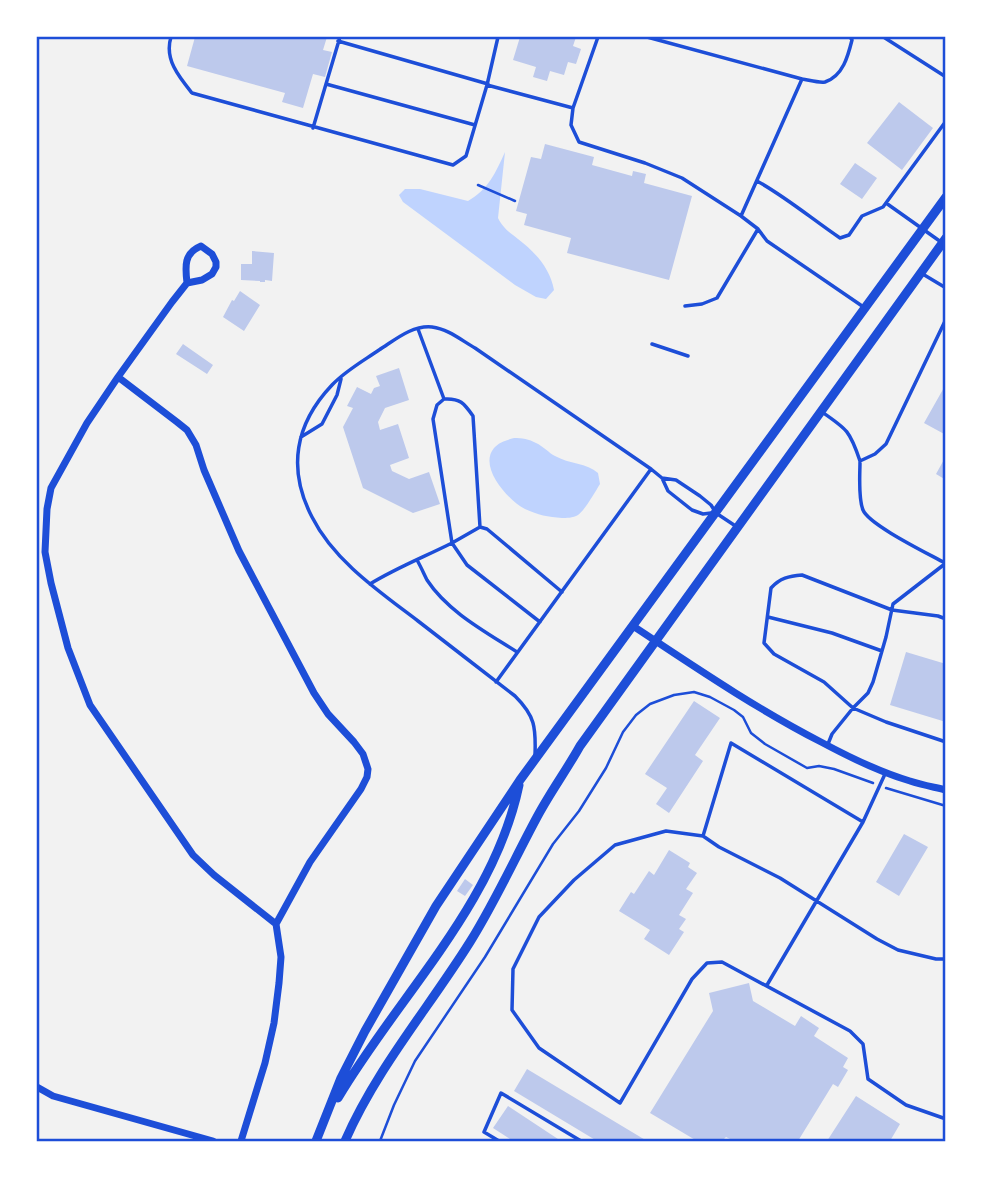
<svg xmlns="http://www.w3.org/2000/svg" width="983" height="1178" font-family="Commissioner,sans-serif">
	<rect width="100%" height="100%" fill="#f2f2f2"/>
	<path fill="#bfd3fe" d="M505,152L498,218C503,228 509,232 518,239C535,252 550,268 554,290L546,299L536,297L515,285L403,202L399,195L405,189H420L468,201C488,190 496,172 505,152Z
		M514,438C522,438 529,439 536,443C543,446 549,453 555,456C569,464 587,463 598,473L600,484C595,492 585,510 578,515C573,518 566,518 562,518C548,517 538,515 525,509C508,500 478,467 494,448C499,442 507,440 514,438Z"/>
	<path fill="#bdc9ec" d="M195,37H327L323,50L332,52L325,77L313,74L303,108L282,102L285,93L187,66Z
		M520,37H576L573,46L581,49L576,64L568,62L564,75L550,71L547,81L533,77L536,67L513,60Z
		M899,102L933,128L902,170L867,143Z
		M545,144L594,157L592,165L632,176L633,171L646,174L644,183L692,196L669,280L567,253L571,238L524,225L527,214L516,211L531,157L541,159Z
		M855,163L877,178L862,199L840,184Z
		M252,251L274,253L272,281L265,280V282H260V281L241,280V264H252Z
		M240,291L260,305L244,331L223,317L232,300L234,301Z
		M183,344L213,365L207,374L176,354Z
		M399,368L409,400L385,408L378,422L380,430L398,424L409,458L390,465L392,471L409,479L429,472L440,504L413,513L363,488L343,427L353,408L347,406L357,387L371,394L374,388L380,386L376,376Z
		M946,384V435L924,423Z
		M946,456V480L936,474Z
		M906,652L946,664V722L890,705Z
		M694,701L720,718L695,755L703,761L669,813L656,804L667,788L645,774Z
		M904,834L928,847L899,896L876,882Z
		M669,850L690,863L688,867L697,873L686,889L693,893L679,915L686,919L679,929L684,932L669,955L644,939L650,930L619,911L631,892L634,894L649,871L654,875Z
		M465,879L473,885L465,896L457,891Z
		M749,983L753,1001L795,1026L801,1016L819,1028L814,1036L848,1058L843,1067L848,1070L838,1087L833,1084L798,1141H734L726,1137L722,1141H697L650,1113L713,1011L709,993Z
		M527,1069L647,1141H597L514,1091Z
		M856,1096L900,1124L890,1141H827Z
		M508,1106L561,1141H513L493,1128Z"/>
	<g fill="none" stroke-linecap="round" stroke-linejoin="round">
		<path stroke="#1d4ed8" stroke-width="2.5" d="M478,185L515,201
			M886,788L946,806
			M380,1141L394,1105L415,1061L485,957L553,844L579,811L606,768L623,732L636,715L650,704L674,695L694,692L710,697L734,710L743,717L751,733L765,744L807,768L819,766L834,769L873,783"/>
		<path stroke="#1d4ed8" stroke-width="3.5" d="M171,37C164,59 179,77 192,93L453,165L466,156L487,85
			M498,37L487,85L573,108L571,125L579,142L645,163L682,178L741,216L802,79C809,80 818,83 825,82C843,76 848,56 852,40L850,37
			M647,37L802,79
			M885,38L946,77
			M338,41L488,84
			M326,84L340,37
			M573,108L598,37
			M313,128L326,84L475,125
			M757,181C786,197 812,219 840,238L849,235L862,216L883,207L946,121
			M886,203L941,242
			M741,216L758,229L767,241L865,308
			M921,273L946,288
			M685,306L702,304L717,298L758,229
			M652,344L688,356
			M444,399C460,398 464,403 473,416L480,527L487,529L562,592
			M822,412C847,429 850,431 860,461L875,454L886,444L946,319
			M301,437L322,424L337,395L341,379
			M860,461C860,474 858,498 863,510C869,525 929,554 945,563
			M662,478L676,480L700,496L711,505L716,513L737,527
			M480,527L452,543L467,565L540,622
			M417,560C421,567 424,574 427,580C448,612 486,632 517,652
			M946,563L893,604L886,637L873,682L868,693L853,708L824,682L774,654L764,643L771,588C780,578 789,576 802,575L892,610L938,616L946,619
			M370,584C396,568 424,557 452,543L433,419L437,405L444,399L418,329
			M768,617L832,633L882,651
			M496,682L651,469
			M828,744L832,734L853,708L886,722L946,742
			M535,755C536,727 535,716 515,696C483,671 450,646 418,621C380,592 334,561 312,517C287,469 295,424 332,385C345,371 363,361 379,350C395,340 412,325 432,327C448,329 461,340 475,348L651,469L662,478L668,491L692,510L703,514L711,513
			M703,836L731,743L863,822
			M946,959H936L898,950L877,939L780,878L719,847L703,836L666,831L615,845L574,880L539,917L513,969L512,1010L539,1048L620,1103L692,979L707,963L722,962L850,1031L863,1044L868,1079L906,1105L946,1119
			M767,985L863,822L885,774
			M499,1141L484,1132L501,1093L581,1141"/>
		<path stroke="#1d4ed8" stroke-width="7" d="M187,283C185,266 184,253 201,246L212,254L216,262V267L212,274L202,280L187,283L172,302L118,377L87,423L51,488L47,509L45,552L51,583L68,648L90,705L193,855L214,875L276,924
			M118,377L177,422L187,430L196,445L204,470L239,551L314,693L328,714L354,742L363,754L368,769L367,777L361,789L310,862L276,924L281,957L279,983L274,1023L265,1063L241,1141
			M633,626C695,667 755,708 821,742C849,757 879,772 910,781C922,785 934,787 946,790
			M37,1087L53,1096L213,1141"/>
		<path stroke="#1d4ed8" stroke-width="9" d="M338,1098C399,995 494,905 519,785
			M316,1141L341,1078L365,1031L436,906L520,780L946,197
			M345,1141C377,1068 428,1009 470,942C495,902 514,860 536,819C549,794 566,771 580,746L946,238"/>
	</g>
	<rect width="983" height="1178" fill="none" stroke="#ffffff" stroke-width="77"/>
	<rect x="38" y="38" width="906" height="1102" fill="none" stroke="#1d4ed8" stroke-width="2.5"/>
</svg>
